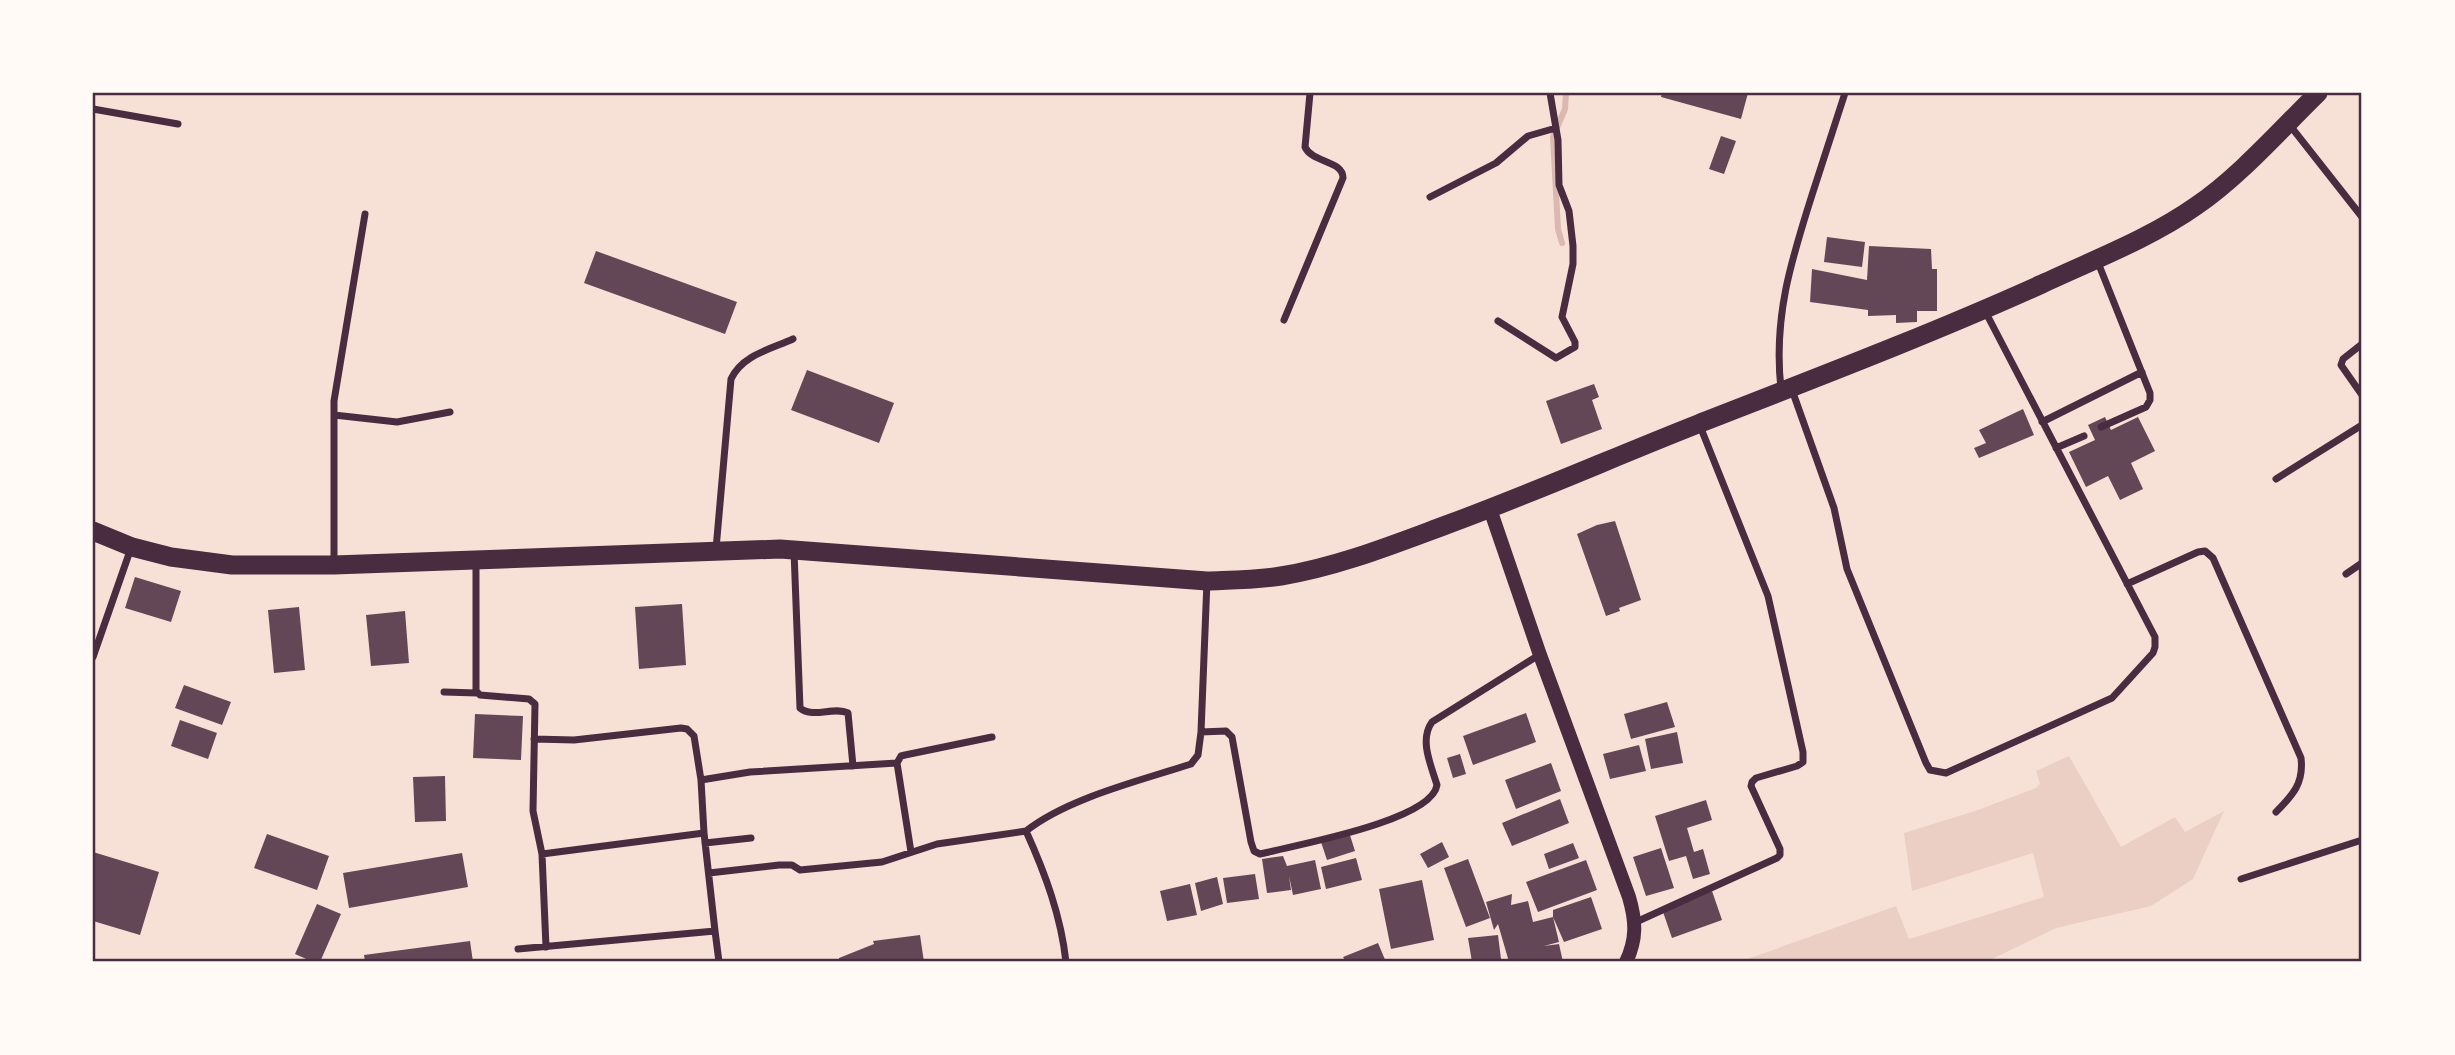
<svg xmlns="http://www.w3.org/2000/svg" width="2455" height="1055" font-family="'Noto Serif',serif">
	<rect width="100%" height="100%" fill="#f7e1d7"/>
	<path fill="#ebcfc5" d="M2069,756L2121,847L2175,817L2185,832L2224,811L2193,879L2151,906L2056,928L1986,962H1739L1896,906L1909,939L2044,897L2033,853L1912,891L1904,833L1978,810L2036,788L2040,784L2036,771Z"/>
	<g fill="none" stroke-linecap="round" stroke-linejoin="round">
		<path stroke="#dcb8b0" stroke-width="6" d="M1562,243L1558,229L1553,137L1565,109L1566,93"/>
	</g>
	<path fill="#644757" d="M1662,93H1748L1741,119L1661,97Z
		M1721,136L1736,141L1724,174L1709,169Z
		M1827,237L1865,242L1862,267L1824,262Z
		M1869,246L1931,249L1932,269H1937V311H1917V322L1896,323V315L1868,316V310L1810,302L1812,269L1867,280Z
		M596,251L737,302L725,334L584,283Z
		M807,370L894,403L879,443L791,410Z
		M1594,384L1599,397L1592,400L1602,429L1561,444L1546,401Z
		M2023,409L2034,435L1979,458L1974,448L1986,443L1979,430Z
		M2105,417L2111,430L2138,417L2155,451L2131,463L2143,489L2120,500L2108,476L2086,487L2069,452L2095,440L2088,425Z
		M1615,521L1641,600L1619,608L1620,611L1606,616L1577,534L1597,525Z
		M135,577L181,591L171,622L125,608Z
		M682,604L686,665L639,669L635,607Z
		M299,607L305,670L274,673L268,610Z
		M405,611L409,663L371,666L366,615Z
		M184,685L231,702L222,725L175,708Z
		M1667,702L1675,727L1631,739L1624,714Z
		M1526,713L1536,742L1473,765L1463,736Z
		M475,714L523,716L521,760L473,758Z
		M180,720L217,733L208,759L171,746Z
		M1677,732L1683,763L1651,769L1645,739Z
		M1639,745L1646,771L1610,779L1603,754Z
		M1460,754L1466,774L1453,778L1447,758Z
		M1551,763L1561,791L1516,809L1505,780Z
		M445,776L446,821L415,822L413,777Z
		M1560,799L1569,823L1512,846L1502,823Z
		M1706,800L1712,820L1687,828L1694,852L1703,849L1710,874L1693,879L1686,856L1669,861L1655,816Z
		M1349,832L1355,851L1327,860L1321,842Z
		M267,834L329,856L317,890L254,868Z
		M1442,842L1449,857L1428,868L1420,854Z
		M1573,843L1579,858L1549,869L1544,854Z
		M1661,848L1674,888L1646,896L1633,857Z
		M93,852L159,872L140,935L93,921Z
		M462,853L468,887L349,908L343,873Z
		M1283,856L1287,866L1315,860L1321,889L1293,895L1289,876L1291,890L1267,893L1262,859Z
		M1356,858L1362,880L1326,889L1321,867Z
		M1468,859L1490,918L1466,927L1444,868Z
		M1586,860L1597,890L1538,912L1526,882Z
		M1255,874L1259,899L1227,903L1223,878Z
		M1217,877L1223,904L1201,911L1195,883Z
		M1422,880L1434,940L1391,949L1379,889Z
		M1190,884L1197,915L1167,921L1160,891Z
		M1712,891L1722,920L1672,938L1662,909Z
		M1512,894L1511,905L1528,901L1533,922L1553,917L1559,942L1544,946L1559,944L1563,962H1509L1498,924L1494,930L1486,902Z
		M1591,897L1602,929L1564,942L1553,917V910Z
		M317,904L341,914L320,962H313L295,954Z
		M920,935L924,962H839V958L874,944L873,941Z
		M1498,935L1501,959L1472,962L1468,938Z
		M470,941L473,962H365L364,955Z
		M1378,943L1386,962H1346L1343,957Z"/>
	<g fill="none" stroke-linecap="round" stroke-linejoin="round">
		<path stroke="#4a2c40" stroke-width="7" d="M93,109L178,124
			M2288,123L2362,217
			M1430,197L1496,163L1528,136L1556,128
			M2097,260L2150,393V400L2146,407L2101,427
			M1284,320L1343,178C1343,160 1312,163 1305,147L1310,93
			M1498,321L1556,358L1575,347V342L1562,317L1573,264V246L1569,211L1559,185L1558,140L1550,93
			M2362,344L2343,359L2341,365L2362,395
			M1781,389C1773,318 1791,261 1812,195C1823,161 1834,127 1845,93
			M1792,390L1834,508L1847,569L1926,763L1930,770L1946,773L2112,698L2153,653L2155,647V637L1985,311
			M334,415L397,422L450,412
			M2042,422L2142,372
			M2056,448L2084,436
			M2276,479L2362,425
			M716,549L731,379C742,355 771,349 793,339
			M794,551L800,708C813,719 834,706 848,713L853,766
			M476,562V691L480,695L529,699L535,704L533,811L542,854L546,947
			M334,564V401L365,214
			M2346,574L2362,563
			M2127,584L2198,552L2205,551L2213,558L2301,758C2304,783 2293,795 2276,812
			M93,657L131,548
			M444,692L477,693
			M1201,732L1226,731L1232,737L1251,842L1254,851L1260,854L1269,852C1301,844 1432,820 1437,785C1431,765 1419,740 1432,722L1539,655
			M897,763L911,852
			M701,780L750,772L897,763L901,756L905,755L992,737
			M1026,831C1045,873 1061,916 1066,962
			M705,843L751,838
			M542,854L704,833
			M709,873L779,865H792L800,870L882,862L937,844L1026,831C1068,798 1139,781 1191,764L1198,755L1201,732L1207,581
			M2241,879L2362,840
			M1636,922L1777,858L1780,855V849L1751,786L1752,782L1756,778L1797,766L1803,762V752L1768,596L1700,426
			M715,931L719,962
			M518,949L715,931L704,833L701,780L694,736L687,729L681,728L574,740L534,739"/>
		<path stroke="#4a2c40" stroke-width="14" d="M1490,509L1540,655L1629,897C1636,921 1637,939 1626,962"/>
		<path stroke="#4a2c40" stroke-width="19" d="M93,531L132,547L171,557L232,565H334L780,549L1207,581C1231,580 1256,580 1281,576C1337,567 1392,545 1446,525C1531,494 1614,457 1698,424C1813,379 1929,335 2042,284C2093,260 2149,239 2196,206C2239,177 2281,129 2318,93"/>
	</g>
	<rect width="2455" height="1055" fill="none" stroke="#fffaf5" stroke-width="189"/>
	<rect x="94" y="94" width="2266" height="866" fill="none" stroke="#4a2c40" stroke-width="2.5"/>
</svg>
